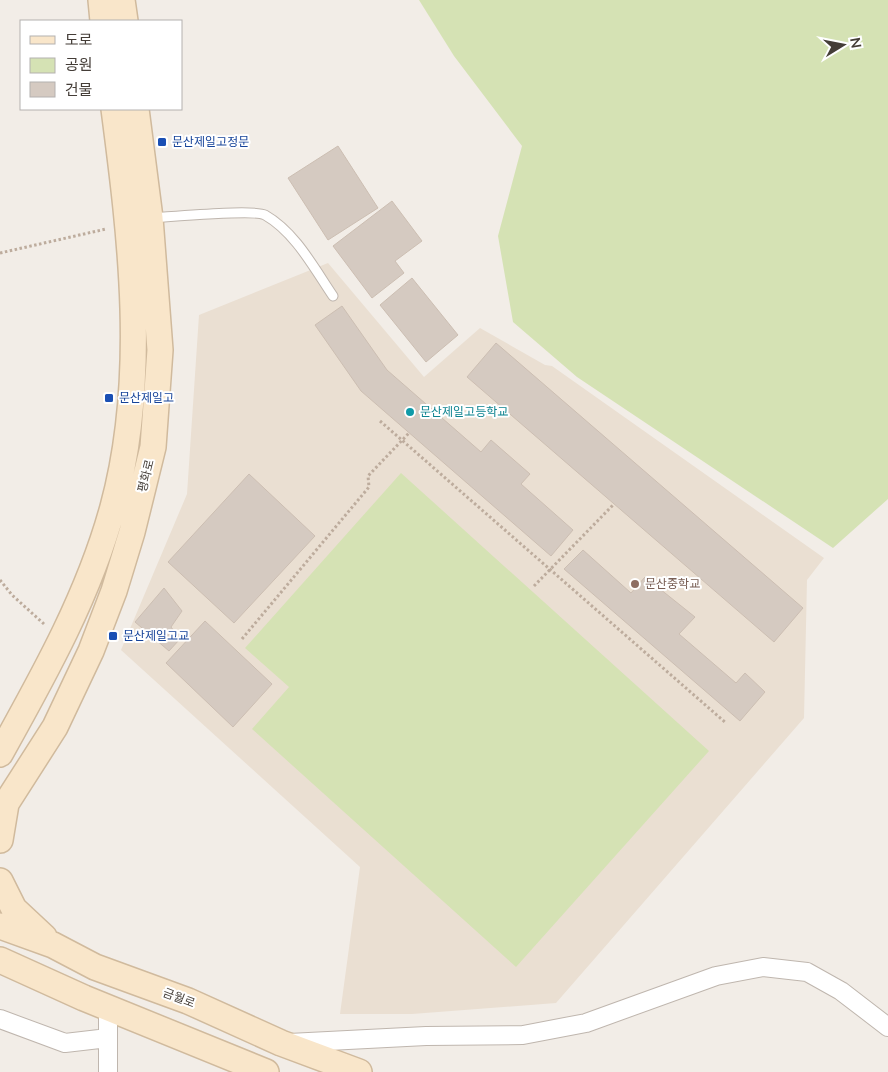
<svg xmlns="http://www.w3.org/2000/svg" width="888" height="1072" font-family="Mulish,'Noto Sans KR',sans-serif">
	<rect width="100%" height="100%" fill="#f2ede7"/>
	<path fill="#eadfd2" d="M328,263L424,377L480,328L545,365L552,366L824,558L807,580L804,718L556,1003L412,1014H340L360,867L121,650L187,494L199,315Z"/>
	<path fill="#d5e2b4" d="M419,0H888V499L833,548L577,377L513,322L498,236L522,146L454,56Z
		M401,473L709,751L516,967L252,729L289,687L245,648Z"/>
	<path fill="#d5cac1" stroke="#ccbeb2" d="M338,146L378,208L328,240L288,178Z
		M392,201L422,241L395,261L404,273L372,298L333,246Z
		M412,278L458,335L426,362L380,305Z
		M342,306L387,370L481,452L491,440L530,474L521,484L573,530L551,556L361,391L315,325Z
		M496,343L803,608L774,642L467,377Z
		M249,474L315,536L234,623L168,562Z
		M583,550L631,593L645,577L695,617L679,634L736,683L745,673L765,692L740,721L564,569Z
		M164,588L182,611L171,627L180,639L169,651L135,622Z
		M205,621L272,684L233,727L166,663Z"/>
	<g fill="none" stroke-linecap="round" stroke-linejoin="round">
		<g stroke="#bfb6ae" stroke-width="11">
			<path id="lane" d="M151,218C169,217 254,209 265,215C295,232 314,268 333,296"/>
		</g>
		<g stroke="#bfb6ae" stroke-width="20">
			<path id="street" d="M108,1008V1072
				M0,1019L65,1043L108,1038
				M289,1043L426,1036L523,1035L586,1023L716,976L763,967L807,972L841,991L888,1027"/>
		</g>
		<g stroke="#d0ba9d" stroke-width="28">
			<path id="secondary" d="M101,0L103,21
				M122,0L125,21
				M0,754C44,675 89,595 113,507C148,378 131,239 114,109
				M0,813L55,727L91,651L114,591L132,532L153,447L160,350L150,218L136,109
				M0,840L6,804
				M0,881L14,909L44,937
				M0,926L53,945L95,967L188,1001L281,1043L359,1072
				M0,960L84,998L266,1072"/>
		</g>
		<path stroke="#bdac9d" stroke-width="3" stroke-dasharray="2.5 2.5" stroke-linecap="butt" d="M0,253L106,229
			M380,421L726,723
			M0,580L12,595L44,624
			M534,586L614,504
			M242,639L369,487L368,476L409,433"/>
		<use href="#lane" stroke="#fff" stroke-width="9"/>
		<use href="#street" stroke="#fff" stroke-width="18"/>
		<use href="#secondary" stroke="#f9e6ca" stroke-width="25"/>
	</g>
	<g fill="#1a4fb4" stroke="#fff" stroke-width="2">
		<rect x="157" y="137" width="10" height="10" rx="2.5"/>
		<rect x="104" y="393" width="10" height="10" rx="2.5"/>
		<rect x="108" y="631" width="10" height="10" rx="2.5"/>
	</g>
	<circle fill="#0f9aa8" stroke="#fff" stroke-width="2" cx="410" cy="412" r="5"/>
	<circle fill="#8d6e63" stroke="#fff" stroke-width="2" cx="635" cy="584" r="5"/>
	<g text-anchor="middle" stroke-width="4" stroke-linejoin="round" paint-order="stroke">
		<g font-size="12" fill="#164399" stroke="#fff" text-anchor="start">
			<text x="172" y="146">문산제일고정문</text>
			<text x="119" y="402">문산제일고</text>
			<text x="123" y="640">문산제일고교</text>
		</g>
		<g font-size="12" fill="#0d838f" stroke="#fff" text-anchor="start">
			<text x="420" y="416">문산제일고등학교</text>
		</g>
		<g font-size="12" fill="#443d37" stroke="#fff">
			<text transform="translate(146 476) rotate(-76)" y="4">평화로</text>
			<text transform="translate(179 998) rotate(21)" y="4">금월로</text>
		</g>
		<g font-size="12" fill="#785e54" stroke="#fff" text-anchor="start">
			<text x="645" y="588">문산중학교</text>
		</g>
	</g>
	<rect x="20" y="20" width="162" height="90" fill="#ffffff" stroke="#b4b1af"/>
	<rect x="30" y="36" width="25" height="8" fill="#f9e6ca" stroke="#b4b1af"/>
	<text x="65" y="45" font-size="15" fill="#443d37">도로</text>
	<rect x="30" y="58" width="25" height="15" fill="#d5e2b4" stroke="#b4b1af"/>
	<text x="65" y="70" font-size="15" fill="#443d37">공원</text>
	<rect x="30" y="82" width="25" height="15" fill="#d5cac1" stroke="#b4b1af"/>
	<text x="65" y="95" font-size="15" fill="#443d37">건물</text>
	<g transform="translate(843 45) rotate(80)" stroke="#ffffff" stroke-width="4" paint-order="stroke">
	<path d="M0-4L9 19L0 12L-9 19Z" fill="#443d37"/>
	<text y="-8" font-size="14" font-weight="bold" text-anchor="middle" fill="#443d37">N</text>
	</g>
</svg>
